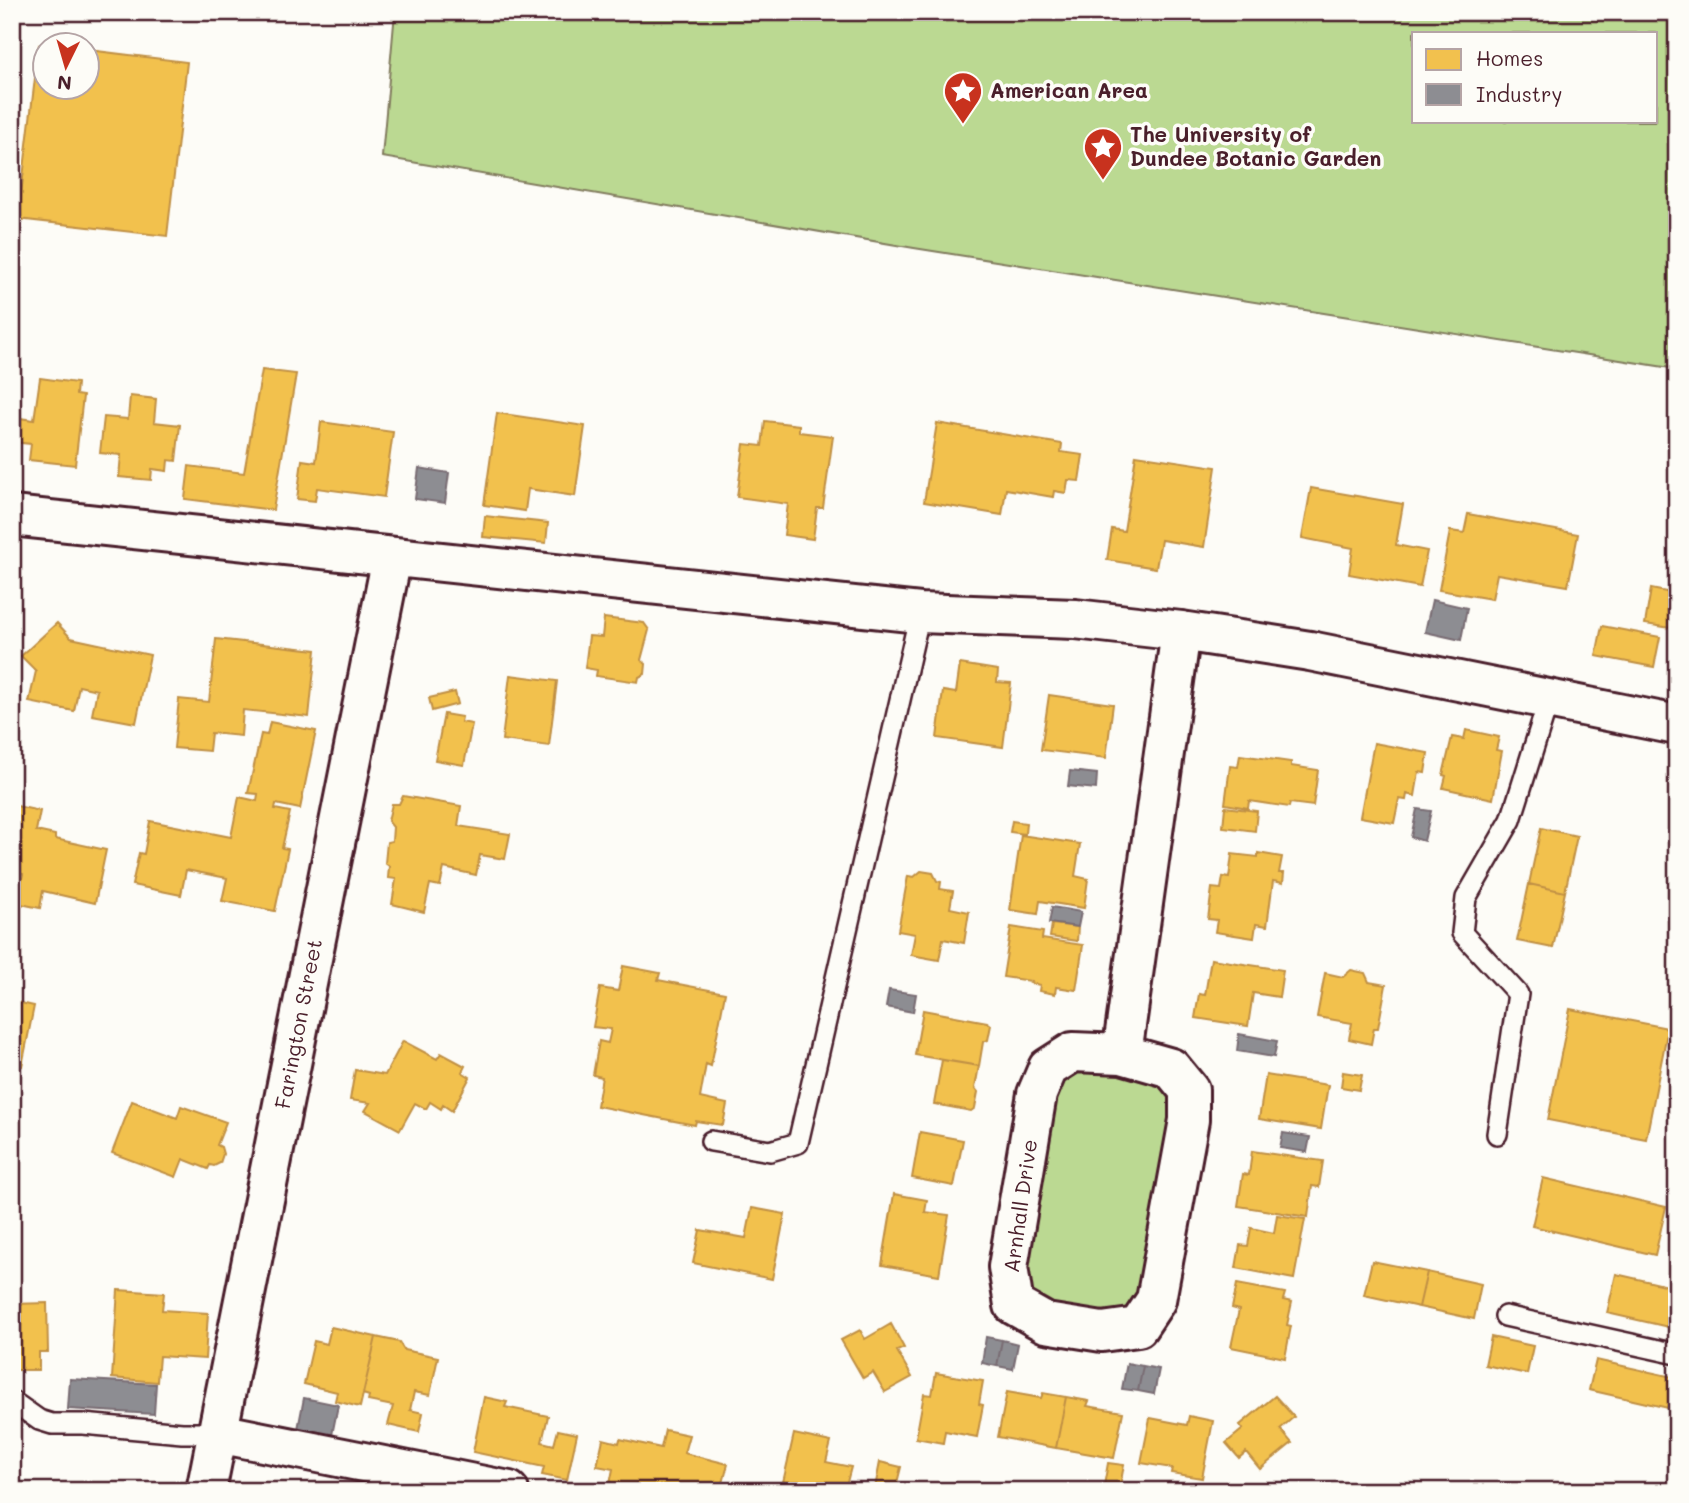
<svg xmlns="http://www.w3.org/2000/svg" width="1689" height="1503" font-family="Mali,sans-serif">
	<rect width="100%" height="100%" fill="#fdfcf7"/>
	<filter id="ink" filterUnits="userSpaceOnUse"><feTurbulence type="fractalNoise" baseFrequency=".0143" numOctaves="2"/><feDisplacementMap in="SourceGraphic" scale="14" xChannelSelector="R" yChannelSelector="G"/><feConvolveMatrix kernelMatrix="1 2 1 2 8 2 1 2 1" color-interpolation-filters="sRGB"/></filter>
	<g filter="url(#ink)">
		<path fill="#bbd992" stroke="#827c5e" stroke-width="2" fill-rule="evenodd" d="M395,12H1677V369L914,248L382,157ZM1414,33H1656V121H1414Z
			M1097,1068L1155,1080L1170,1094L1175,1116L1143,1295L1129,1311L1106,1318L1050,1310L1031,1296L1021,1270L1054,1090L1072,1072Z"/>
		<path fill="#f2c14e" stroke="#c09044" stroke-width="2" d="M39,45L46,46V88H88V50L187,62L167,236L18,219Z
			M262,370L296,374L273,510L185,499L189,466L244,473Z
			M40,378L77,383L76,395L83,396L75,465L29,460L31,444L12,442V417L34,420Z
			M130,396L156,399L154,422L180,425L176,461L168,460L167,471L152,469L151,480L119,477L121,455L100,453L104,417L128,419Z
			M497,413L585,426L575,496L528,489L525,511L484,505Z
			M765,421L799,425V432L833,436L823,508H817L813,539L784,535L788,504L737,497L744,444L762,446Z
			M321,422L393,432L384,497L317,488L315,501L297,499L302,460L316,462Z
			M937,423L1062,444L1061,452L1083,455L1079,481L1068,480L1066,493L1054,491L1053,497L1006,489L1002,515L924,502Z
			M1136,455L1216,467L1204,547L1161,540L1156,568L1107,560L1112,529L1124,531Z
			M1311,488L1403,504L1396,545L1427,551L1420,587L1349,574L1353,548L1302,538Z
			M1468,514L1578,534L1568,586L1497,574L1492,599L1439,590L1450,531L1464,533Z
			M485,516L548,523L546,543L483,537Z
			M1651,589L1677,594V629L1645,624Z
			M604,618L644,623L649,630L641,660L646,664L645,674L639,677L638,682L596,676L597,670L585,668L589,636L602,637Z
			M57,623L71,638L150,655L136,723L92,715L97,690L79,686L74,711L29,702L36,671L21,656Z
			M1602,626L1660,637L1654,667L1596,656Z
			M216,639L316,650L309,717L243,710L241,736L211,733L209,751L174,748L179,699L209,702Z
			M960,664L998,670L997,682L1011,683L1003,747L937,738L943,691L956,693Z
			M510,675L557,681L549,746L502,740Z
			M455,692L458,704L432,711L429,698Z
			M1049,695L1113,704L1106,758L1041,750Z
			M444,714L462,717L461,722L472,724L464,765L435,760Z
			M270,722L316,731L300,809L276,804L275,809L290,812L282,848L288,849L275,911L222,901L227,878L186,870L181,895L132,885L139,853L144,854L150,821L231,837L239,797L257,801L258,794L248,793L261,734L267,735Z
			M1466,730L1499,737L1496,750L1502,751L1493,799L1443,788L1446,776L1443,775L1452,737L1464,739Z
			M1374,743L1428,753L1425,773L1419,772L1415,796L1407,794L1406,800L1399,799L1394,823L1360,817Z
			M1240,755L1291,762V766L1318,770L1313,806L1290,803L1289,807L1249,801L1248,808L1225,804L1230,766L1238,767Z
			M403,796L461,806L458,826L510,834L505,859L480,855L476,875L444,868L440,886L430,884L424,912L392,904L396,879L388,878L389,866L385,863L387,842L392,841L393,827L388,821L392,804H399Z
			M12,805L40,811L36,831L55,835V839L106,850L95,903L43,891L40,908L16,903L23,874L12,872Z
			M1225,807L1257,811L1255,831L1223,827Z
			M1012,821L1026,823L1025,834L1010,832Z
			M1541,828L1577,836L1565,892L1529,884Z
			M1021,835L1080,844L1075,876L1088,879L1084,908L1040,901L1038,914L1010,910Z
			M1258,853L1282,857L1279,873H1284L1283,883L1273,881L1267,926L1256,924L1254,938L1215,932L1217,920L1208,919L1212,888L1221,889L1223,877L1229,878L1232,854L1258,857Z
			M921,871L933,873L937,881L941,882L940,889L953,891L950,908L969,912L964,943L943,939L939,960L911,955L915,934L898,931L908,876L914,877Z
			M1529,884L1565,892L1553,948L1517,941Z
			M1052,924L1078,927L1077,941L1050,937Z
			M1011,927L1043,932L1042,939L1083,945L1076,990L1056,987L1055,994L1039,991L1040,985L1030,983L1031,981L1003,977Z
			M1211,959L1283,970L1279,997L1253,993L1248,1026L1195,1018L1199,994L1205,995Z
			M623,966L660,973L658,980L725,993L711,1066L706,1064L700,1098L727,1104L723,1125L696,1121L695,1125L597,1106L602,1077L593,1075L599,1041L608,1043L611,1029L593,1027L600,988L618,991Z
			M1351,970L1365,973L1369,982L1386,985L1378,1028H1374L1371,1044L1349,1039L1352,1023L1317,1017L1325,973L1343,977Z
			M12,1001L34,1006L22,1066L14,1064L12,1076Z
			M1570,1009L1668,1028L1646,1139L1548,1120Z
			M923,1010L987,1022L991,1025L988,1040L983,1042L979,1066L915,1055Z
			M403,1041L437,1059L441,1053L465,1066L462,1072L470,1077L452,1111L443,1105L441,1109L430,1102L426,1109L415,1103L400,1130L365,1111L370,1103L350,1100L355,1070L385,1075Z
			M942,1060L979,1066L975,1088L978,1092L975,1108L971,1111L934,1104Z
			M1343,1072L1362,1075L1359,1090L1341,1087Z
			M1266,1075L1328,1085L1321,1129L1259,1119Z
			M132,1101L177,1118L181,1106L226,1122L217,1145L221,1147L223,1154L220,1163L214,1166L210,1165L208,1169L183,1159L176,1177L112,1153Z
			M920,1132L963,1140L954,1186L912,1178Z
			M1252,1151L1323,1161L1319,1187L1312,1186L1308,1217L1238,1206L1243,1174L1249,1175Z
			M1543,1178L1666,1207L1655,1255L1532,1226Z
			M894,1194L927,1200L925,1212L949,1215L939,1275L882,1265Z
			M752,1208L785,1214L772,1279L693,1263L700,1230L746,1238Z
			M1277,1215L1305,1219L1294,1279L1236,1268L1240,1245L1248,1246L1251,1228L1274,1233Z
			M1372,1261L1427,1272L1419,1307L1364,1295Z
			M1427,1272L1481,1284L1474,1319L1419,1307Z
			M1616,1274L1677,1288V1329L1607,1313Z
			M1237,1284L1285,1293L1283,1300L1292,1302L1287,1325L1291,1326L1285,1358L1231,1347L1239,1310L1232,1308Z
			M118,1290L164,1293L162,1310L208,1313L205,1359L159,1356L157,1382L112,1378Z
			M47,1303L48,1352H39V1370H12V1304Z
			M891,1324L904,1348L897,1351L912,1377L885,1392L873,1372L863,1378L841,1340L860,1330L865,1339Z
			M331,1327L376,1337L360,1407L335,1401L337,1392L304,1384L314,1341L327,1344Z
			M376,1337L399,1342L404,1350L438,1357L430,1395L414,1392L410,1410L423,1413L419,1432L388,1425L393,1406L368,1401L369,1396L363,1394Z
			M1491,1337L1533,1346L1527,1374L1485,1365Z
			M1596,1360L1677,1378V1410L1589,1390Z
			M936,1373L983,1381L979,1404L983,1405L977,1437L945,1431L943,1443L916,1438L924,1394L932,1395Z
			M1007,1392L1041,1398L1043,1393L1066,1397L1056,1448L998,1437Z
			M1275,1396L1294,1417L1280,1429L1292,1443L1260,1469L1246,1452L1239,1458L1226,1443L1243,1429L1240,1425Z
			M484,1397L507,1402L505,1407L548,1416L542,1442L554,1445L558,1430L577,1434L567,1480L542,1475L544,1467L473,1452Z
			M1066,1397L1089,1401L1087,1406L1123,1412L1114,1458L1056,1448Z
			M1189,1416L1213,1421L1202,1478L1171,1473L1172,1468L1141,1463L1150,1418L1187,1425Z
			M665,1430L689,1435L684,1453L728,1464L721,1491H639L610,1484L613,1469L597,1466L603,1439L619,1443L620,1439L661,1448Z
			M794,1434L831,1442L826,1462L851,1467L847,1482L875,1488L880,1462L901,1467L895,1491H781Z
			M1108,1463L1124,1465L1119,1491H1103Z"/>
		<path fill="#8d8d92" stroke="#796c73" stroke-width="2" d="M419,468L449,473L445,503L415,499Z
			M1432,600L1467,608L1461,640L1425,632Z
			M1070,771L1097,774L1096,789L1068,786Z
			M1417,809L1431,811L1424,841L1411,837Z
			M1052,907L1081,912L1078,927L1049,923Z
			M889,990L916,994L913,1012L886,1007Z
			M1239,1034L1277,1041L1274,1057L1237,1051Z
			M1283,1133L1310,1137L1307,1152L1280,1148Z
			M986,1337L1002,1340L997,1366L982,1363Z
			M1002,1340L1018,1344L1013,1369L997,1366Z
			M1127,1363L1143,1366L1138,1391L1122,1389Z
			M1143,1366L1159,1369L1154,1394L1138,1391Z
			M70,1379L156,1384L154,1414L68,1409Z
			M304,1398L338,1405L332,1435L298,1429Z"/>
		<g fill="none" stroke-linecap="round" stroke-linejoin="round">
			<g stroke="#4a1f2b" stroke-width="24">
				<path id="service" d="M1497,1134L1518,994L1462,933L1466,898L1511,820L1549,699
					M711,1141L770,1151L798,1143L920,613
					M1505,1316L1677,1354
					M12,1401L39,1420L52,1424H83L182,1433H218"/>
			</g>
			<g stroke="#4a1f2b" stroke-width="44">
				<path id="minor" d="M1122,1054L1171,1068L1189,1090V1120L1156,1300L1138,1327L1102,1332L1046,1323L1014,1305L1008,1267L1037,1094L1048,1068L1073,1052L1122,1054L1181,631
					M218,1433L509,1491
					M206,1491L392,557"/>
			</g>
			<g stroke="#4a1f2b" stroke-width="44">
				<path id="tertiary" d="M12,516L920,613L1075,619L1181,631L1310,651L1677,725"/>
			</g>
			<use href="#service" stroke="#fdfcf7" stroke-width="19"/>
			<use href="#minor" stroke="#fdfcf7" stroke-width="38"/>
			<use href="#tertiary" stroke="#fdfcf7" stroke-width="38"/>
		</g>
	</g>
	<defs>
		<g id="sight-pin" transform="scale(2.0125)"><path d="M0 17L-7.5 6A9.5 9.5 0 1 1 7.5 6Z" fill="#c8321e" stroke="#fdfcf7"/><path d="M0-6L1.8-2.2L6-1.7L2.9 1.2L3.7 5.4L0 3.3L-3.7 5.4L-2.9 1.2L-6-1.7L-1.8-2.2Z" fill="#fff"/></g>
	</defs>
	<g fill-rule="evenodd">
		<use href="#sight-pin" x="963" y="91"/>
		<use href="#sight-pin" x="1103" y="147"/>
	</g>
	<g text-anchor="middle" stroke-width="7" stroke-linejoin="round" paint-order="stroke">
		<g font-size="21" font-weight="bold" fill="#4a1f2b" stroke="#fdfcf7" text-anchor="start">
			<text x="990" y="98">American Area</text>
			<text x="1130" y="142">The University of<tspan x="1130" dy="24">Dundee Botanic Garden</tspan></text>
		</g>
		<g font-size="21" fill="#4a1f2b" stroke="#fdfcf7">
			<text transform="translate(299 1024) rotate(-79)" y="7">Farington Street</text>
			<text transform="translate(1021 1206) rotate(-82)" y="7">Arnhall Drive</text>
		</g>
	</g>
	<rect width="1689" height="1503" fill="none" stroke="#fdfcf7" stroke-width="42"/>
	<rect x="21" y="21" width="1647" height="1461" fill="none" stroke="#4a1f2b" stroke-width="2.5" filter="url(#ink)"/>
	<rect x="1412" y="32" width="245" height="91" fill="#fdfcf7" stroke="#b5a4a5" stroke-width="2"/>
	<rect x="1426" y="49" width="35" height="21" fill="#f2c14e" stroke="#b5a4a5" stroke-width="2"/>
	<text x="1476" y="66" font-size="21" fill="#4a1f2b">Homes</text>
	<rect x="1426" y="84" width="35" height="21" fill="#8d8d92" stroke="#b5a4a5" stroke-width="2"/>
	<text x="1476" y="102" font-size="21" fill="#4a1f2b">Industry</text>
	<g transform="translate(66 66) rotate(185)"><circle r="33" fill="#fdfcf7" stroke="#b5a4a5" stroke-width="2"/>
	<path d="M0-5L12 26L0 18L-12 26Z" fill="#c8321e"/>
	<text y="-10" font-size="19" font-weight="bold" text-anchor="middle" fill="#4a1f2b">N</text>
	</g>
</svg>
